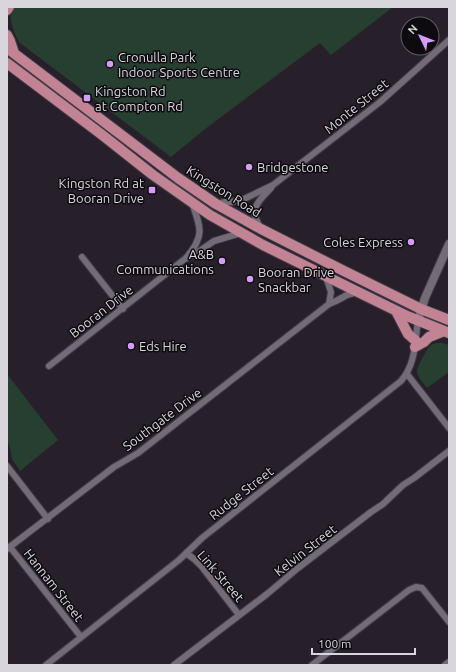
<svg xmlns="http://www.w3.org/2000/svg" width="456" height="672" font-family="Ubuntu,sans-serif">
	<rect width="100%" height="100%" fill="#27202b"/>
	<path fill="#273f31" d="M13,7H393L331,55L320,43L205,129L171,157L20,43C14,34 7,17 13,7Z
		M436,343H442L449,345V372L427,388C424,384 418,378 417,372C417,367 426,350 430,346C432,344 434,344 436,343Z
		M7,374L58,440L20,471L12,459L10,448L7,439Z"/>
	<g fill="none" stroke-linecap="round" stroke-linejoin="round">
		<g stroke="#403b43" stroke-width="8">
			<path id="minor" d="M216,204L225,202H231L244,199L273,185L380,102L449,40
				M260,228C259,224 256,220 255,216C252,205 265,195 271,188
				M82,257L123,309
				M187,258L198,252L214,241L241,233
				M326,277L331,292L329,304
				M49,366L186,258C205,236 201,228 192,203
				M407,374L449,428
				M7,466L48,519
				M10,547L81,637
				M7,549L114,467L138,453L329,304L336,301L347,295L358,292
				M186,553L194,559L202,567L239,615
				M46,665L179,560L202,538L401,381C416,364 415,341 418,320
				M174,665L267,594L298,568L371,512L383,504L403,485L414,478L449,451
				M312,665L409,590L416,587L422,588L449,622
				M445,665L449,662"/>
		</g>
		<g stroke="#403b43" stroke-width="10">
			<path id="tertiary" d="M418,320L425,298L449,244"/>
		</g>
		<g stroke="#403b43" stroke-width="12">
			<path id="primary" d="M7,10L9,7
				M7,35L10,41L14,53
				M7,48L178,178L216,204L261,229L344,271L421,309L449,320
				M7,63L101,134L153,175L210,215L263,245L358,292L407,316L449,333
				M396,311L408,334L416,341
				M415,347L424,342L429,337L444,331"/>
		</g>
		<use href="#minor" stroke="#736b77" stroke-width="6"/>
		<use href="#tertiary" stroke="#736b77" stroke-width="8"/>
		<use href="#primary" stroke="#c28495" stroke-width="10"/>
	</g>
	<g fill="#d49cfb" stroke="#0e0b10" stroke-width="1.5">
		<circle cx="110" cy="64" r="4"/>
		<rect x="83" y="94" width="8" height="8" rx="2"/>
		<circle cx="249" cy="167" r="4"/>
		<rect x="148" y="186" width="8" height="8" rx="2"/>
		<circle cx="411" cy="242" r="4"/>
		<circle cx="222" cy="261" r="4"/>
		<circle cx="250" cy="279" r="4"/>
		<circle cx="131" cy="346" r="4"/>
	</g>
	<g text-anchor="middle" stroke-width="3" stroke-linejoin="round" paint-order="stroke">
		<g font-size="13" fill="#d9d5dc" stroke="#0e0b10" text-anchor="start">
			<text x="118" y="62">Cronulla Park<tspan x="118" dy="15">Indoor Sports Centre</tspan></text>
			<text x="95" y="96">Kingston Rd<tspan x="95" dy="15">at Compton Rd</tspan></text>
			<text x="257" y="172">Bridgestone</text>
			<text x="144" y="188" text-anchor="end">Kingston Rd at<tspan x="144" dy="15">Booran Drive</tspan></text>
			<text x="403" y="247" text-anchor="end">Coles Express</text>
			<text x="214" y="259" text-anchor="end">A&amp;B<tspan x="214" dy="15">Communications</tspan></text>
			<text x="258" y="277">Booran Drive<tspan x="258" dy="15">Snackbar</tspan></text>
			<text x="139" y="351">Eds Hire</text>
		</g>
		<g font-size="13" fill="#d9d5dc" stroke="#0e0b10">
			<text transform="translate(356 106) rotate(-39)" y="5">Monte Street</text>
			<text transform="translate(224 191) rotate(32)" y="5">Kingston Road</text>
			<text transform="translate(101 311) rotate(-38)" y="5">Booran Drive</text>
			<text transform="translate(162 419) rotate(-37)" y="5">Southgate Drive</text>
			<text transform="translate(241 493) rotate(-38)" y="5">Rudge Street</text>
			<text transform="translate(305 550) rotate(-38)" y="5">Kelvin Street</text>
			<text transform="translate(221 576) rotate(49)" y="5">Link Street</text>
			<text transform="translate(54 585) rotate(52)" y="5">Hannam Street</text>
		</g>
	</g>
	<rect width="456" height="672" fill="none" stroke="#d9d5dc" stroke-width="16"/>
	<g transform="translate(420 36) rotate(313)"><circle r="19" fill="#0e0b10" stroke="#5f5c62"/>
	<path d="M0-3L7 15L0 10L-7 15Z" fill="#d49cfb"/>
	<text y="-6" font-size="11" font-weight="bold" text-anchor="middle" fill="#d9d5dc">N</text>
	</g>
	<path d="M312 648v6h103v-6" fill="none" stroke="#d9d5dc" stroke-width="2"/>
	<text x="318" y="648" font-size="12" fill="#d9d5dc" stroke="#0e0b10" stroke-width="3" paint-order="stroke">100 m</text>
</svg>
